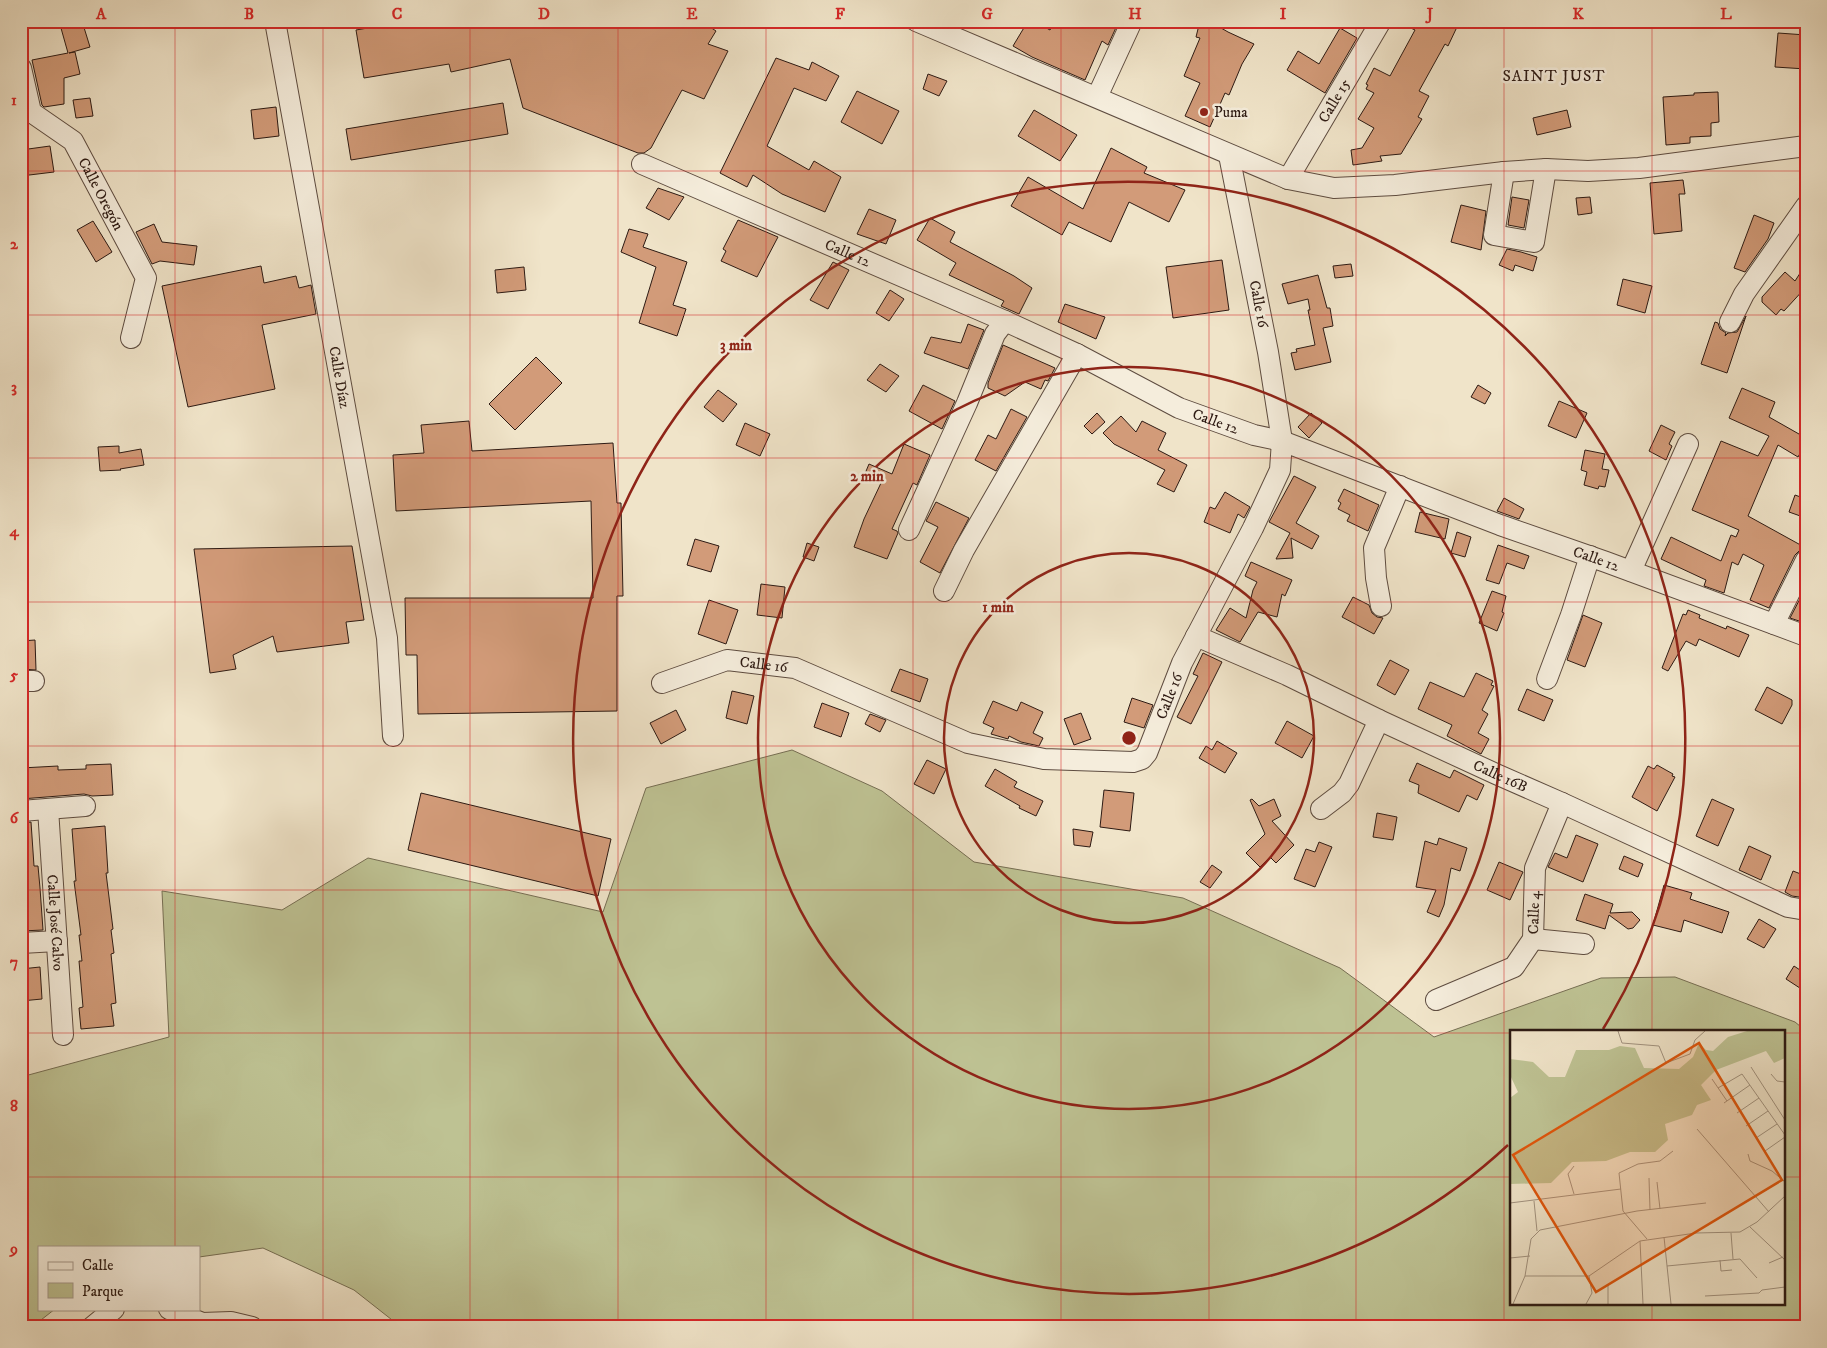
<svg xmlns="http://www.w3.org/2000/svg" width="1827" height="1348" font-family="'IM FELL DW Pica',serif">
	<rect width="100%" height="100%" fill="#f0e4c9"/>
	<filter id="stains"><feTurbulence type="fractalNoise" baseFrequency=".004" numOctaves="4"/><feColorMatrix values="0 0 0 0 .2 0 0 0 0 .09 0 0 0 0 .02 0 0 0 .5 -.17"/></filter>
	<radialGradient id="worn" r=".72"><stop offset=".6" stop-color="#630" stop-opacity="0"/><stop offset="1" stop-color="#630" stop-opacity=".3"/></radialGradient>
	<path fill="#bec293" stroke="#766e53" fill-rule="evenodd" d="M792,750L882,791L974,862L1183,898L1340,968L1434,1037L1601,978L1675,977L1795,1022L1806,1031V1327H401L354,1290L263,1248L199,1257V1247H39V1309H55L32,1327H21V1077L169,1037L162,891L282,910L368,858L603,912L646,788ZM1511,1032H1783V1304H1511Z"/>
	<path fill="#d29b79" stroke="#2d1a13" d="M59,21H82L90,47L69,53L75,52L80,74L64,78V104L44,107L42,105L32,60L68,53Z
		M409,21H701L716,31L708,44L728,51L704,99L682,90L651,148L644,153H638L523,108L510,59L451,72L449,64L364,78L356,30Z
		M1028,21H1034L1050,30L1055,21H1119L1108,45L1102,41L1085,80L1032,57L1013,46Z
		M1200,21H1209L1228,32L1254,44L1242,64L1229,95L1225,93L1210,127L1185,116L1200,83L1184,76L1200,38L1196,37Z
		M1396,21H1444L1457,27L1448,46L1445,44L1419,91L1429,96L1418,117L1422,119L1401,154L1380,156L1382,161L1353,165L1351,150L1362,148L1374,128L1358,119L1374,93L1366,89L1368,85L1366,84L1374,68L1390,76L1415,30Z
		M1340,28L1357,38L1325,93L1287,70L1298,51L1319,64Z
		M1778,33L1806,35V69L1775,67Z
		M776,58L809,70L812,62L839,76L826,101L794,88L767,146L809,170L814,161L841,177L825,212L782,194L753,175L747,187L720,173Z
		M928,74L947,81L939,96L923,89Z
		M857,91L899,111L882,144L841,122Z
		M1718,92L1719,122L1711,123V136L1690,137V143L1666,145L1663,97L1694,95V93Z
		M90,98L93,116L76,118L73,100Z
		M503,103L508,134L351,160L346,129Z
		M276,107L279,136L254,139L251,110Z
		M1034,110L1077,135L1060,161L1018,136Z
		M1567,110L1571,127L1537,135L1533,118Z
		M50,146L54,172L21,176V150Z
		M1111,148L1147,167L1144,173L1185,190L1169,222L1129,202L1111,242L1069,222L1062,235L1011,206L1028,177L1083,209Z
		M1683,180L1685,194H1679L1682,231L1654,234L1650,183Z
		M658,188L684,197L669,220L646,208Z
		M1512,197L1529,200L1524,228L1508,225Z
		M1590,197L1592,213L1578,215L1576,198Z
		M1461,205L1486,211L1481,250L1451,242Z
		M869,209L896,220L886,244L857,234Z
		M1754,215L1774,223L1768,239L1745,272L1734,268Z
		M930,218L955,232L950,242L1014,276L1032,288L1019,314L1001,306L1004,301L949,275L956,263L917,240Z
		M738,220L778,237L757,277L721,261L726,251L723,249Z
		M93,221L112,252L96,262L77,230Z
		M154,224L162,242L197,246L194,265L160,261L152,264L136,232Z
		M629,229L648,234L643,247L687,262L673,305L686,309L677,336L639,323L656,267L621,252Z
		M1507,249L1521,252L1537,257L1533,271L1515,265L1513,271L1499,265Z
		M1222,260L1229,310L1173,318L1166,267Z
		M833,262L849,270L828,309L810,300Z
		M1351,264L1353,276L1335,278L1333,266Z
		M1806,264V287L1784,311L1781,309L1776,315L1762,302V297L1785,272L1795,281Z
		M261,266L264,283L296,276L299,288L311,285L316,314L262,325L275,389L188,407L162,286Z
		M524,267L526,290L497,293L495,270Z
		M1318,275L1327,308H1330L1333,326L1323,328L1331,362L1295,370L1291,353L1297,352L1296,349L1315,345L1308,310H1310L1308,299L1288,304L1282,284Z
		M1623,279L1652,286L1645,313L1617,305Z
		M890,290L904,299L889,321L876,313Z
		M1065,304L1105,317L1096,339L1058,322Z
		M1746,316L1727,373L1701,364L1715,322L1718,323L1720,329L1726,333L1725,336L1728,333L1737,332Z
		M968,324L984,330L968,369L924,353L931,337L961,343Z
		M1003,345L1055,368L1048,381L1045,380L1041,389L1025,382L1005,396L988,388V383Z
		M536,357L562,383L515,430L489,404Z
		M880,364L899,376L886,392L867,380Z
		M923,385L955,401L942,429L909,411Z
		M1478,385L1491,393L1485,404L1471,397Z
		M1742,388L1775,402L1769,417L1806,438V443L1798,457L1778,445L1748,516L1806,548L1800,550L1795,555L1769,608L1750,600L1764,565L1743,554L1738,565L1732,562L1724,593L1704,586L1706,580L1661,559L1671,537L1721,561L1731,535L1736,537L1739,530L1692,510L1721,441L1758,456L1769,436L1729,418Z
		M718,390L737,404L723,422L704,407Z
		M1559,401L1587,413L1576,438L1548,426Z
		M1011,409L1027,417L996,471L975,460L988,435L996,439Z
		M1097,413L1105,422L1092,434L1084,426Z
		M1311,413L1322,423L1309,438L1298,427Z
		M1121,416L1136,432L1142,421L1166,433L1158,450L1187,465L1174,492L1157,484L1165,470L1114,444L1103,433Z
		M469,421L472,451L613,443L617,503H621L623,596H617V711L418,714L417,655H406L405,598H593L591,501L396,511L393,455L424,453L421,425Z
		M745,423L770,434L760,456L736,445Z
		M1661,425L1675,432L1669,444L1672,446L1666,460L1649,451Z
		M904,444L930,455L917,485L913,483L892,529L897,531L898,533L887,559L854,547L864,519L881,483L864,476L869,464L892,474Z
		M119,446V453L141,449L144,465L120,469L121,470L100,471L98,447Z
		M1585,450L1605,454L1602,469L1609,470L1605,487L1599,486L1598,489L1584,485L1587,472L1581,470Z
		M1294,476L1316,487L1296,523L1319,536L1312,549L1291,538L1293,558L1276,559L1290,533L1269,522Z
		M1344,489L1379,505L1368,531L1347,521L1350,515L1338,509L1341,503L1338,501Z
		M1225,492L1250,507L1244,518L1238,514L1230,533L1204,522L1210,507L1215,509Z
		M1795,495L1806,499V518L1789,512Z
		M1504,498L1524,509L1519,519L1497,511Z
		M936,502L969,518L940,573L920,562L938,527L926,521Z
		M1420,512L1449,519L1445,539L1415,532Z
		M1457,532L1471,537L1465,557L1451,553Z
		M695,539L719,546L711,572L687,565Z
		M807,543L819,547L814,561L803,557Z
		M1498,545L1529,556L1524,569L1507,563L1499,584L1486,580Z
		M352,546L364,620L346,622L349,643L277,652L273,636L233,655L236,669L210,673L194,549Z
		M1251,562L1292,580L1285,596L1282,594L1277,617L1258,612L1240,642L1216,630L1230,608L1246,618L1253,590L1257,582L1245,576Z
		M761,584L785,587L782,618L757,615Z
		M1492,591L1506,596L1502,612L1504,613L1497,631L1479,623Z
		M1804,591L1806,592V614L1802,622L1790,618Z
		M1353,597L1369,605L1372,613L1377,617L1383,618L1374,634L1342,617Z
		M709,600L738,610L726,644L698,634Z
		M1688,610L1700,615L1699,618L1726,629L1727,626L1749,635L1739,657L1699,639L1696,646L1686,641L1668,671L1662,668L1683,614L1686,615Z
		M1583,615L1602,623L1585,667L1567,660Z
		M35,640L36,670L21,669V641Z
		M1203,653L1222,662L1191,724L1177,717L1198,676L1193,674Z
		M1390,660L1409,670L1395,695L1377,685Z
		M900,669L928,679L920,702L891,691Z
		M1476,673L1493,681L1491,685L1494,686L1482,710L1488,714L1478,733L1489,739L1481,754L1447,736L1452,725L1418,709L1430,682L1464,697Z
		M1767,687L1792,700V705L1782,724L1755,710Z
		M1527,689L1553,700L1544,721L1518,710Z
		M732,691L754,696L747,724L726,718Z
		M1132,698L1153,705L1144,728L1124,722Z
		M993,701L1017,711L1021,702L1043,712L1033,733L1043,738L1039,746L1021,742L1009,736L1008,739L991,734L994,728L983,723Z
		M822,703L849,713L841,737L814,727Z
		M676,710L686,730L661,744L650,723Z
		M1081,713L1091,739L1074,745L1064,719Z
		M870,714L886,720L880,732L865,724Z
		M1287,721L1314,736L1302,758L1275,743Z
		M1217,741L1237,753L1225,773L1199,758L1206,746L1212,750Z
		M927,760L946,769L934,794L914,784Z
		M1417,763L1450,778L1454,770L1484,785L1477,800L1467,795L1459,812L1418,793L1419,785L1409,781Z
		M111,764L113,795L92,796L84,794L21,799V768L58,766V770L86,769V765Z
		M1657,765L1673,774L1672,776L1675,777L1657,811L1632,797L1648,766L1654,769Z
		M995,769L1017,782L1014,787L1043,801L1036,816L1019,808L1020,806L985,786Z
		M1104,790L1134,793L1130,831L1100,827Z
		M421,793L611,839L598,896L408,850Z
		M1252,799L1259,806L1274,799L1281,816L1272,821L1294,845L1276,863L1270,857L1260,867L1246,853L1265,834L1250,800Z
		M1712,799L1734,809L1718,846L1696,836Z
		M1377,813L1397,817L1393,840L1373,837Z
		M31,822L34,866H38L40,888L43,930L21,931V823Z
		M105,826L108,873H106L113,929L111,930L114,953L111,954L116,1003L111,1004L114,1026L81,1029L79,1008L83,1007L79,961H82L79,935H81L74,881H76L72,829Z
		M1073,829L1093,832L1090,847L1074,845Z
		M1576,835L1598,844L1583,882L1548,867L1555,853L1567,858Z
		M1439,838L1467,848L1460,871L1451,868L1444,905L1439,917L1427,912L1436,890L1416,887L1425,841L1437,845Z
		M1319,842L1332,847L1315,887L1294,879L1306,849L1315,852Z
		M1749,846L1771,856L1761,880L1739,870Z
		M1624,856L1643,864L1638,877L1619,869Z
		M1499,862L1523,872L1510,900L1487,890Z
		M1212,865L1222,872L1210,888L1200,882Z
		M1793,871L1806,876V898L1792,896L1785,892Z
		M1664,885L1692,893L1690,899L1729,912L1722,933L1684,920L1681,932L1653,925Z
		M1585,894L1613,904L1610,913L1632,912L1640,920L1633,928L1628,929L1609,915L1605,929L1576,920Z
		M1759,919L1776,929L1764,948L1747,939Z
		M1794,966L1806,974V992L1786,979Z
		M40,967L42,999L21,1001V969Z"/>
	<g fill="none" stroke-linecap="round" stroke-linejoin="round">
		<g stroke="#5e4c40" stroke-width="22">
			<g id="minor">
				<path id="s1" d="M275,21L387,638L393,736"/>
				<path d="M916,21L1288,179L1334,188L1395,185L1504,172L1546,169L1588,171L1639,168L1806,146"/>
				<path id="s2" d="M21,68L31,112L73,141L146,278L131,338"/>
				<path d="M1097,97L1132,21"/>
				<path id="s3" d="M642,164L1005,321L1077,354L1179,408L1254,435L1282,441L1500,525L1606,562L1806,636"/>
				<path d="M1504,172L1494,235L1534,242L1546,169"/>
				<path id="s4" d="M1288,179L1381,21"/>
				<path d="M1730,322L1744,294L1806,206"/>
				<path d="M909,530L967,403L995,334L1005,321"/>
				<path d="M1631,571L1688,444"/>
				<path d="M944,591L964,550L1077,354"/>
				<path d="M1381,606L1376,578L1374,548L1400,486"/>
				<path d="M1774,624L1806,560"/>
				<path id="s5" d="M1196,636L1287,675L1379,720L1496,774L1562,803L1788,907L1806,910"/>
				<path d="M1547,679L1571,615L1590,556"/>
				<path d="M21,681H34"/>
				<path id="s6" d="M662,683L727,660L795,668L968,743L1044,759L1133,762L1142,759L1147,753L1182,663L1253,528L1280,470L1282,441L1268,352L1229,155"/>
				<path id="s7" d="M48,809L63,1035"/>
				<path d="M1321,809L1342,793L1349,784L1379,720"/>
				<path d="M21,811L85,806"/>
				<path d="M1533,939L1584,944"/>
				<path d="M21,943L57,941"/>
				<path id="s8" d="M1436,1000L1514,967L1533,939L1535,868L1562,803"/>
				<path d="M169,1309L202,1323L231,1322L252,1327"/>
				<path d="M92,1327L114,1309"/>
			</g>
		</g>
		<use href="#minor" stroke="#f5eddc" stroke-width="20"/>
	</g>
	<path fill="none" stroke="#d62828" stroke-width="1" stroke-opacity="0.55" d="M175,21V1247M323,21V1327M470,21V1327M618,21V1327M766,21V1327M913,21V1327M1061,21V1327M1209,21V1327M1356,21V1327M1504,21V1327M1652,21V1032M21,171H1806M21,315H1806M21,458H1806M21,602H1806M21,746H1806M21,890H1806M21,1033H1511M1783,1033H1806M21,1177H1511M1783,1177H1806M1652,1304V1327M175,1309V1327"/>
	<g fill="none" stroke="#8f2418" stroke-width="2.5">
		<circle cx="1129" cy="738" r="185"/>
		<circle cx="1129" cy="738" r="371"/>
		<path d="M1508 1145A556 556 0 1 1 1603 1029"/>
	</g>
	<circle fill="#8f2418" stroke="#f5eddc" stroke-width="2" cx="1204" cy="112" r="5"/>
	<g text-anchor="middle" stroke-width="5" stroke-linejoin="round" paint-order="stroke">
		<g font-size="15" fill="#2d1a13" stroke="#f5eddc">
			<text dy="5" stroke="none"><textPath href="#s4" startOffset="91">Calle 15</textPath></text>
			<text dy="5" stroke="none"><textPath href="#s2" startOffset="156">Calle Oregón</textPath></text>
			<text dy="5" stroke="none"><textPath href="#s3" startOffset="224">Calle 12</textPath></text>
			<text transform="translate(1259 304) rotate(79)" y="5">Calle 16</text>
			<text dy="5" stroke="none"><textPath href="#s1" startOffset="362">Calle Díaz</textPath></text>
			<text dy="5" stroke="none"><textPath href="#s3" startOffset="629">Calle 12</textPath></text>
			<text dy="5" stroke="none"><textPath href="#s3" startOffset="1034">Calle 12</textPath></text>
			<text dy="5" stroke="none"><textPath href="#s6" startOffset="106">Calle 16</textPath></text>
			<text dy="5" stroke="none"><textPath href="#s6" startOffset="571">Calle 16</textPath></text>
			<text dy="5" stroke="none"><textPath href="#s5" startOffset="335">Calle 16B</textPath></text>
			<text dy="5" stroke="none"><textPath href="#s8" startOffset="145">Calle 4</textPath></text>
			<text dy="5" stroke="none"><textPath href="#s7" startOffset="114">Calle José Calvo</textPath></text>
		</g>
		<g font-size="15" fill="#2d1a13" stroke="#f5eddc" text-anchor="start">
			<text x="1214" y="117">Puma</text>
		</g>
		<g font-size="16" letter-spacing="1" fill="#2d1a13" stroke="#f5eddc">
			<text x="1554" y="81">SAINT JUST</text>
		</g>
	</g>
	<g transform="translate(1510 1030)">
		<rect width="275" height="275" fill="#f0e4c9"/>
		<path d="M237,1H275V28L264,33L256,21L206,40L191,55L201,70L187,75L182,85L155,94L158,110L145,122H120L96,131L62,132L41,153L0,154V68L8,62L0,45V29L23,32L39,47H55L66,20H99L110,16L125,18L134,38L169,39L183,27L189,13L196,20L203,21L218,7Z" fill="#bec293"/>
		<path fill="none" stroke="#a29380" stroke-width="1" d="M108,1L112,13L149,16L156,33L180,24L185,10L195,1M241,37L275,90M261,44L267,51L275,52M202,49L217,71M208,58L232,44L275,105M214,73L240,55M227,83L249,68M236,96L258,81M187,99L259,182M246,108L267,94M255,121L275,107M238,124L240,131L262,141L275,152M139,148L140,180M147,152L150,179M64,164L58,144L64,136M24,171L27,201M0,173L111,159M240,197L275,230M221,203L223,229M154,207L161,274M137,209L113,181L109,143L128,134L150,131L163,121M130,211L133,274M0,228L20,226M210,230L211,241L222,240M259,233L273,227M157,236L230,229L247,248M15,246L21,209L30,200L127,181L196,173M98,254V274M249,263L252,260L275,257M195,266L249,263M3,274L15,246H79L130,211L186,203L230,202L247,192L275,166M76,274L82,263L79,246"/>
		<path fill="#df560c" fill-opacity="0.15" stroke="#df560c" stroke-width="2.5" d="M189,13L272,150L86,262L3,125Z"/>
		<rect width="275" height="275" fill="none" stroke="#2d1a13" stroke-width="2.5"/>
	</g>
	<circle cx="1129" cy="738" r="8" fill="#8f2418" stroke="#f5eddc" stroke-width="2.5"/>
	<g font-size="15" text-anchor="middle" font-weight="bold" fill="#8f2418" stroke="#f5eddc" stroke-width="5" stroke-linejoin="round" paint-order="stroke">
		<text x="736" y="350">3 min</text>
		<text x="867" y="481">2 min</text>
		<text x="998" y="612">1 min</text>
	</g>
	<rect width="1827" height="1348" fill="none" stroke="#f0e4c9" stroke-width="55"/>
	<rect x="38" y="1246" width="162" height="65" fill="#f5eddc" stroke="#a5998c"/>
	<rect x="48" y="1262" width="25" height="8" fill="#f5eddc" stroke="#a5998c"/>
	<text x="82" y="1270" font-size="15" fill="#2d1a13">Calle</text>
	<rect x="48" y="1283" width="25" height="15" fill="#bec293" stroke="#a5998c"/>
	<text x="82" y="1296" font-size="15" fill="#2d1a13">Parque</text>
	<rect x="28" y="28" width="1772" height="1292" fill="none" stroke="#d62828" stroke-width="2"/>
	<g font-size="16" text-anchor="middle" font-weight="bold" fill="#d62828">
		<text x="101" y="19">A</text>
		<text x="249" y="19">B</text>
		<text x="397" y="19">C</text>
		<text x="544" y="19">D</text>
		<text x="692" y="19">E</text>
		<text x="840" y="19">F</text>
		<text x="987" y="19">G</text>
		<text x="1135" y="19">H</text>
		<text x="1283" y="19">I</text>
		<text x="1430" y="19">J</text>
		<text x="1578" y="19">K</text>
		<text x="1726" y="19">L</text>
		<text x="14" y="105">1</text>
		<text x="14" y="249">2</text>
		<text x="14" y="392">3</text>
		<text x="14" y="536">4</text>
		<text x="14" y="680">5</text>
		<text x="14" y="823">6</text>
		<text x="14" y="967">7</text>
		<text x="14" y="1111">8</text>
		<text x="14" y="1254">9</text>
	</g>
	<rect width="100%" height="100%" filter="url(#stains)"/>
	<rect width="100%" height="100%" fill="url(#worn)"/>
</svg>
